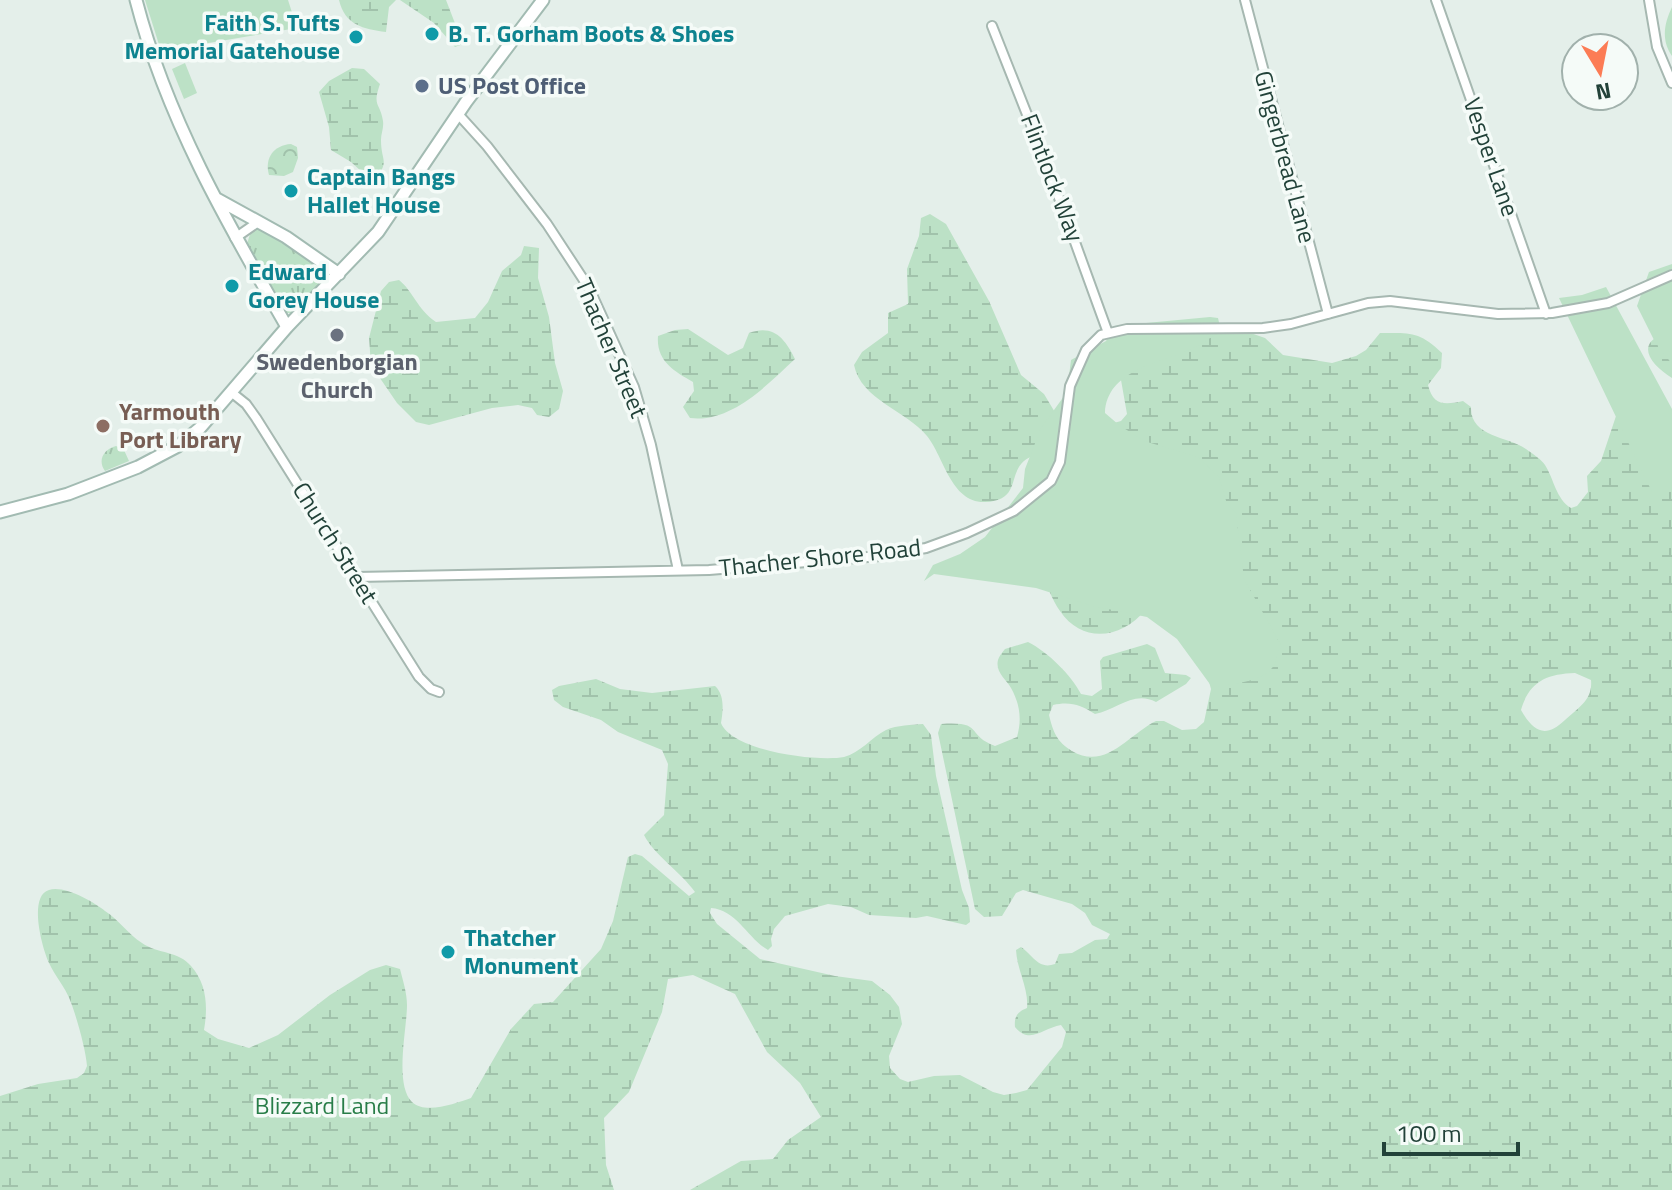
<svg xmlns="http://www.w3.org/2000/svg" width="1672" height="1190" font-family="'Titillium Web',sans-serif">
	<defs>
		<pattern id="grass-tufts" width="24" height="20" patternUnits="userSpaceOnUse" patternTransform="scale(2)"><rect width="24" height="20" fill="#bce1c6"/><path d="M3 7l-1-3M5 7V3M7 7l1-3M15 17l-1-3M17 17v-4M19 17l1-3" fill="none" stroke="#a1c2ab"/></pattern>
		<pattern id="forest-crowns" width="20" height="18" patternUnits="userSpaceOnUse" patternTransform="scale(2)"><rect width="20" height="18" fill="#bce1c6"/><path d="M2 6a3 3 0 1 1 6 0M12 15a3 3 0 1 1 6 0" fill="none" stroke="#a1c2ab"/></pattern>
		<pattern id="wetland-marsh" width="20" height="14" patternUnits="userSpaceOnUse" patternTransform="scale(2)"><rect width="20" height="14" fill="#bce1c6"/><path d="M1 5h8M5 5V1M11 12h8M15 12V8" fill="none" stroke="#a1c2ab"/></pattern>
	</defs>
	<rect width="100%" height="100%" fill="#e4efea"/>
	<path fill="url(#grass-tufts)" d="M263,228L326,272L327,277L291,313H284L246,247L251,231Z
		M116,446L124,450L129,461L105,471C97,460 104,449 116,446Z"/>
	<path fill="url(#forest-crowns)" d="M291,144L297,147L298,158L293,172L284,176L269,175C264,158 274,145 291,144Z"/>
	<path fill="url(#wetland-marsh)" fill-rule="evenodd" d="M339,0H396L389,7L386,32C363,29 345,25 339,0Z
		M400,0H446L463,44L455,47L434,23Z
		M352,68L364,69L380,84C372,107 380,102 383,121C384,128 381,133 381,140C381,163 391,160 373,182L351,162L331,150L329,127L319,92L329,81Z
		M930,214L946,224L989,301L1021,375L1044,394L1056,414L1033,456C1003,467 1026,500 985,502C951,503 944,457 927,436C907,411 861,400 854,365L862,352L888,333V313L908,304L907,269L919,236L921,218Z
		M524,246L539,248L538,278L549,317L555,363L563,391L559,409L549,417L537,415L532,408L518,405L492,408L429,425L416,422L397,403L371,365L369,338L381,291L389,282L399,280C413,291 417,309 436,322L475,318L488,302L502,271L521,255Z
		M1233,327L1265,338L1283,355L1332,363L1356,356L1366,350L1380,333C1411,333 1419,331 1442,353L1441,368L1428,385C1433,406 1445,405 1463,401L1471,407C1470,437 1508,436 1526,449C1533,454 1541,459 1545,465C1554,479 1556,499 1571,508L1577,506L1588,492L1587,476L1601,461L1620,404L1672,416V1190H690L741,1161L773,1159L788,1140L821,1117L800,1083L767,1052L735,994L693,975L668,979L662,1012L629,1092L604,1118L606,1165L614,1190H0V1096L38,1084L77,1078L84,1073L87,1066C86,1050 76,1015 70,1000C65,987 55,976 49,963C42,948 28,896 49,890C64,885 94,902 105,911C119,920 128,934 142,943C158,954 179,951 191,966C207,984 208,1007 204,1030L218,1039L249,1048L278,1035L330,995L370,970L386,965L400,969C403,981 407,993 407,1005C407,1029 394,1084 412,1102C426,1115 456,1103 471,1098L511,1029L534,1004L553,1002L601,949L613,921L628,857L635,854L642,856L689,896L695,892C681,872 654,855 644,835L664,815L668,764L662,750L618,732L601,720L563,707L554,700L552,690L559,686L596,679L620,689L652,693L715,686C725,695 723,711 721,723C732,751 817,762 844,757C860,753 872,737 886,730C897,725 912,725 923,724L931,735L936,776L962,890L969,908L970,922L966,925L927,916L916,918L869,915L851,907L828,904L785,916L774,929L771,939L772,946L768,950C748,939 737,910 711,908L710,913L717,924L760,959L835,976L872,981L890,995L899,1007L902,1024L889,1056L890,1068L900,1079L908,1082L934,1076L960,1075L993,1092L1004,1095L1016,1093L1027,1090L1062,1047L1066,1032L1061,1025C1043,1028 1030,1045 1015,1027C1014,1017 1017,1012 1027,1008C1029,989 1017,970 1016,950L1021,947C1033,955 1038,970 1055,964L1059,954L1072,953L1095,940L1107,939L1110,934L1092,925L1085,913L1072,904L1023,890L1016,893L1002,916L984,917L975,909L938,733L941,724C985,721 965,735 995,746L1017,737C1022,720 1020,704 1011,688C1006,679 995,672 998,660C999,656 1002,653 1005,649L1028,642C1048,652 1071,675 1081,694L1092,696L1102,689L1100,661L1103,657L1147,644L1155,648L1165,673L1186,675L1191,678L1186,684L1156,702C1134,690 1116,710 1095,714C1081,705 1070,701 1053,705L1049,715C1053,732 1057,742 1072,751C1106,771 1129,734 1156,721H1164L1182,730L1196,729L1204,722L1211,689L1201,653L1145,610C1122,639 1082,644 1060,611C1052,600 1047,584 1040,571L1110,424L1121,421L1127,414L1121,380L1125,362ZM1575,673L1591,680C1593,700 1578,708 1565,720C1546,738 1534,733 1521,710C1529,682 1546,674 1575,673Z
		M688,329L728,355L743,348L749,333C774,324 785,339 795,359C766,386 731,423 690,418L683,407L694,391L693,382C674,371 656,361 658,336L675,330Z
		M1672,332V378C1648,363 1633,340 1672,332Z"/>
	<path fill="#bce1c6" d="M145,0H288L297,28L161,51Z
		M1672,7V56C1661,40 1664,24 1672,7Z
		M185,63L197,93L184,99L172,69Z
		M1672,264V364L1655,342L1637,306L1649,272Z
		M1606,287L1672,409V482L1652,492L1559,298L1582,295Z
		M1210,317L1218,318L1221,331C1211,337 1200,346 1189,350C1158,364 1107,370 1105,413L1119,425L1144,441L1198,457L1219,477L1227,504L1236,513L1244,579L1282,647C1275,653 1278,657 1274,665C1264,683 1230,684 1212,687L1177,639L1147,617L1093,606L1036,588L934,574L924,581L933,565L960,554L985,537L1023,488L1025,469L1041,428L1067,392L1071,360L1106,341L1114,326Z"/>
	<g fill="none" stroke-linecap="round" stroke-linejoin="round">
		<g stroke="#a6b8b1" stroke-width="12">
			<path id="street" d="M1245,0L1328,314
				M1436,0L1546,314
				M1649,0L1657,47L1672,83
				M992,26L1047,165L1108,333
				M458,114L487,146L547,224L589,288L634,387L651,445L678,570
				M235,238L258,222
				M231,392L246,404L256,418L419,677L431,689L439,692
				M357,577L709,570L880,556L926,548L967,533L1014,511L1051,481L1060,462L1070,386L1086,350L1101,335L1127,329L1263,328L1291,324L1368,303L1390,301L1498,314L1552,313L1608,303L1672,275"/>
		</g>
		<g stroke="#a2bbb2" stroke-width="15">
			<path id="secondary" d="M136,0C166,117 227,223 287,327
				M217,199L286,237L339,274
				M0,512L68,494L138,467L178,446L200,428L287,327L378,232L466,102L543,0"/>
		</g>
		<use href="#street" stroke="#fff" stroke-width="8"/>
		<use href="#secondary" stroke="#fff" stroke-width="11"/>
	</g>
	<g fill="#0f9aa8" stroke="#f5fbf8" stroke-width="3">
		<circle cx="432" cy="34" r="8"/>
		<circle cx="356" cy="37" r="8"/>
		<circle cx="291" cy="191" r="8"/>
		<circle cx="232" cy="286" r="8"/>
		<circle cx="448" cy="952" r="8"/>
	</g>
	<circle fill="#5c6f8a" stroke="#f5fbf8" stroke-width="3" cx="422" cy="86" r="8"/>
	<circle fill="#6b7280" stroke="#f5fbf8" stroke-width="3" cx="337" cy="335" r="8"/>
	<circle fill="#8d6e63" stroke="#f5fbf8" stroke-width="3" cx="103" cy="426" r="8"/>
	<g text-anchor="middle" stroke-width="7" stroke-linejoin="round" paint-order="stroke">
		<g font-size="24" font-weight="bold" fill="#0d838f" stroke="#f5fbf8" text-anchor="start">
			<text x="340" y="31" text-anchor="end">Faith S. Tufts<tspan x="340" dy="28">Memorial Gatehouse</tspan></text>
			<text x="448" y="42">B. T. Gorham Boots &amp; Shoes</text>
			<text x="307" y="185">Captain Bangs<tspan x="307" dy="28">Hallet House</tspan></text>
			<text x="248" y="280">Edward<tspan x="248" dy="28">Gorey House</tspan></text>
			<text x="464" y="946">Thatcher<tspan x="464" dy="28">Monument</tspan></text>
		</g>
		<g font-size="24" font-weight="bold" fill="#4e5e75" stroke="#f5fbf8" text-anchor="start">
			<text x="438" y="94">US Post Office</text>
		</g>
		<g font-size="24" fill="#224239" stroke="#f5fbf8">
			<text transform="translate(1285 157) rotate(75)" y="8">Gingerbread Lane</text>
			<text transform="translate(1491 157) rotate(71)" y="8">Vesper Lane</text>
			<text transform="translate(1052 178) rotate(69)" y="8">Flintlock Way</text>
			<text transform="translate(611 348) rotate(67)" y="8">Thacher Street</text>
			<text transform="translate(335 543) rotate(58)" y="8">Church Street</text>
			<text transform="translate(820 558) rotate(-6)" y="8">Thacher Shore Road</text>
		</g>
		<g font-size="24" font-weight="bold" fill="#5b616d" stroke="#f5fbf8">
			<text x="337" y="370">Swedenborgian<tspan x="337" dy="28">Church</tspan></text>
		</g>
		<g font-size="24" font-weight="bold" fill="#785e54" stroke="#f5fbf8" text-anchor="start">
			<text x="119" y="420">Yarmouth<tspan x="119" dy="28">Port Library</tspan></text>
		</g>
		<g font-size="24" fill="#287d48" stroke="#f5fbf8">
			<text x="322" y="1114">Blizzard Land</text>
		</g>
	</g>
	<g transform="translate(1600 72) rotate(170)"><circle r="38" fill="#f5fbf8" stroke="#a1b1ac" stroke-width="2"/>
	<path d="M0-6L14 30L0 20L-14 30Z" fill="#fc7c55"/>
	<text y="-12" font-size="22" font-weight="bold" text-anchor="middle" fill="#224239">N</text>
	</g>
	<path d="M1384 1142v12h134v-12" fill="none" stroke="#224239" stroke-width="4"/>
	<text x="1396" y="1142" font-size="24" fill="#224239" stroke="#f5fbf8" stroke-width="6" paint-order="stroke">100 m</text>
</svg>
